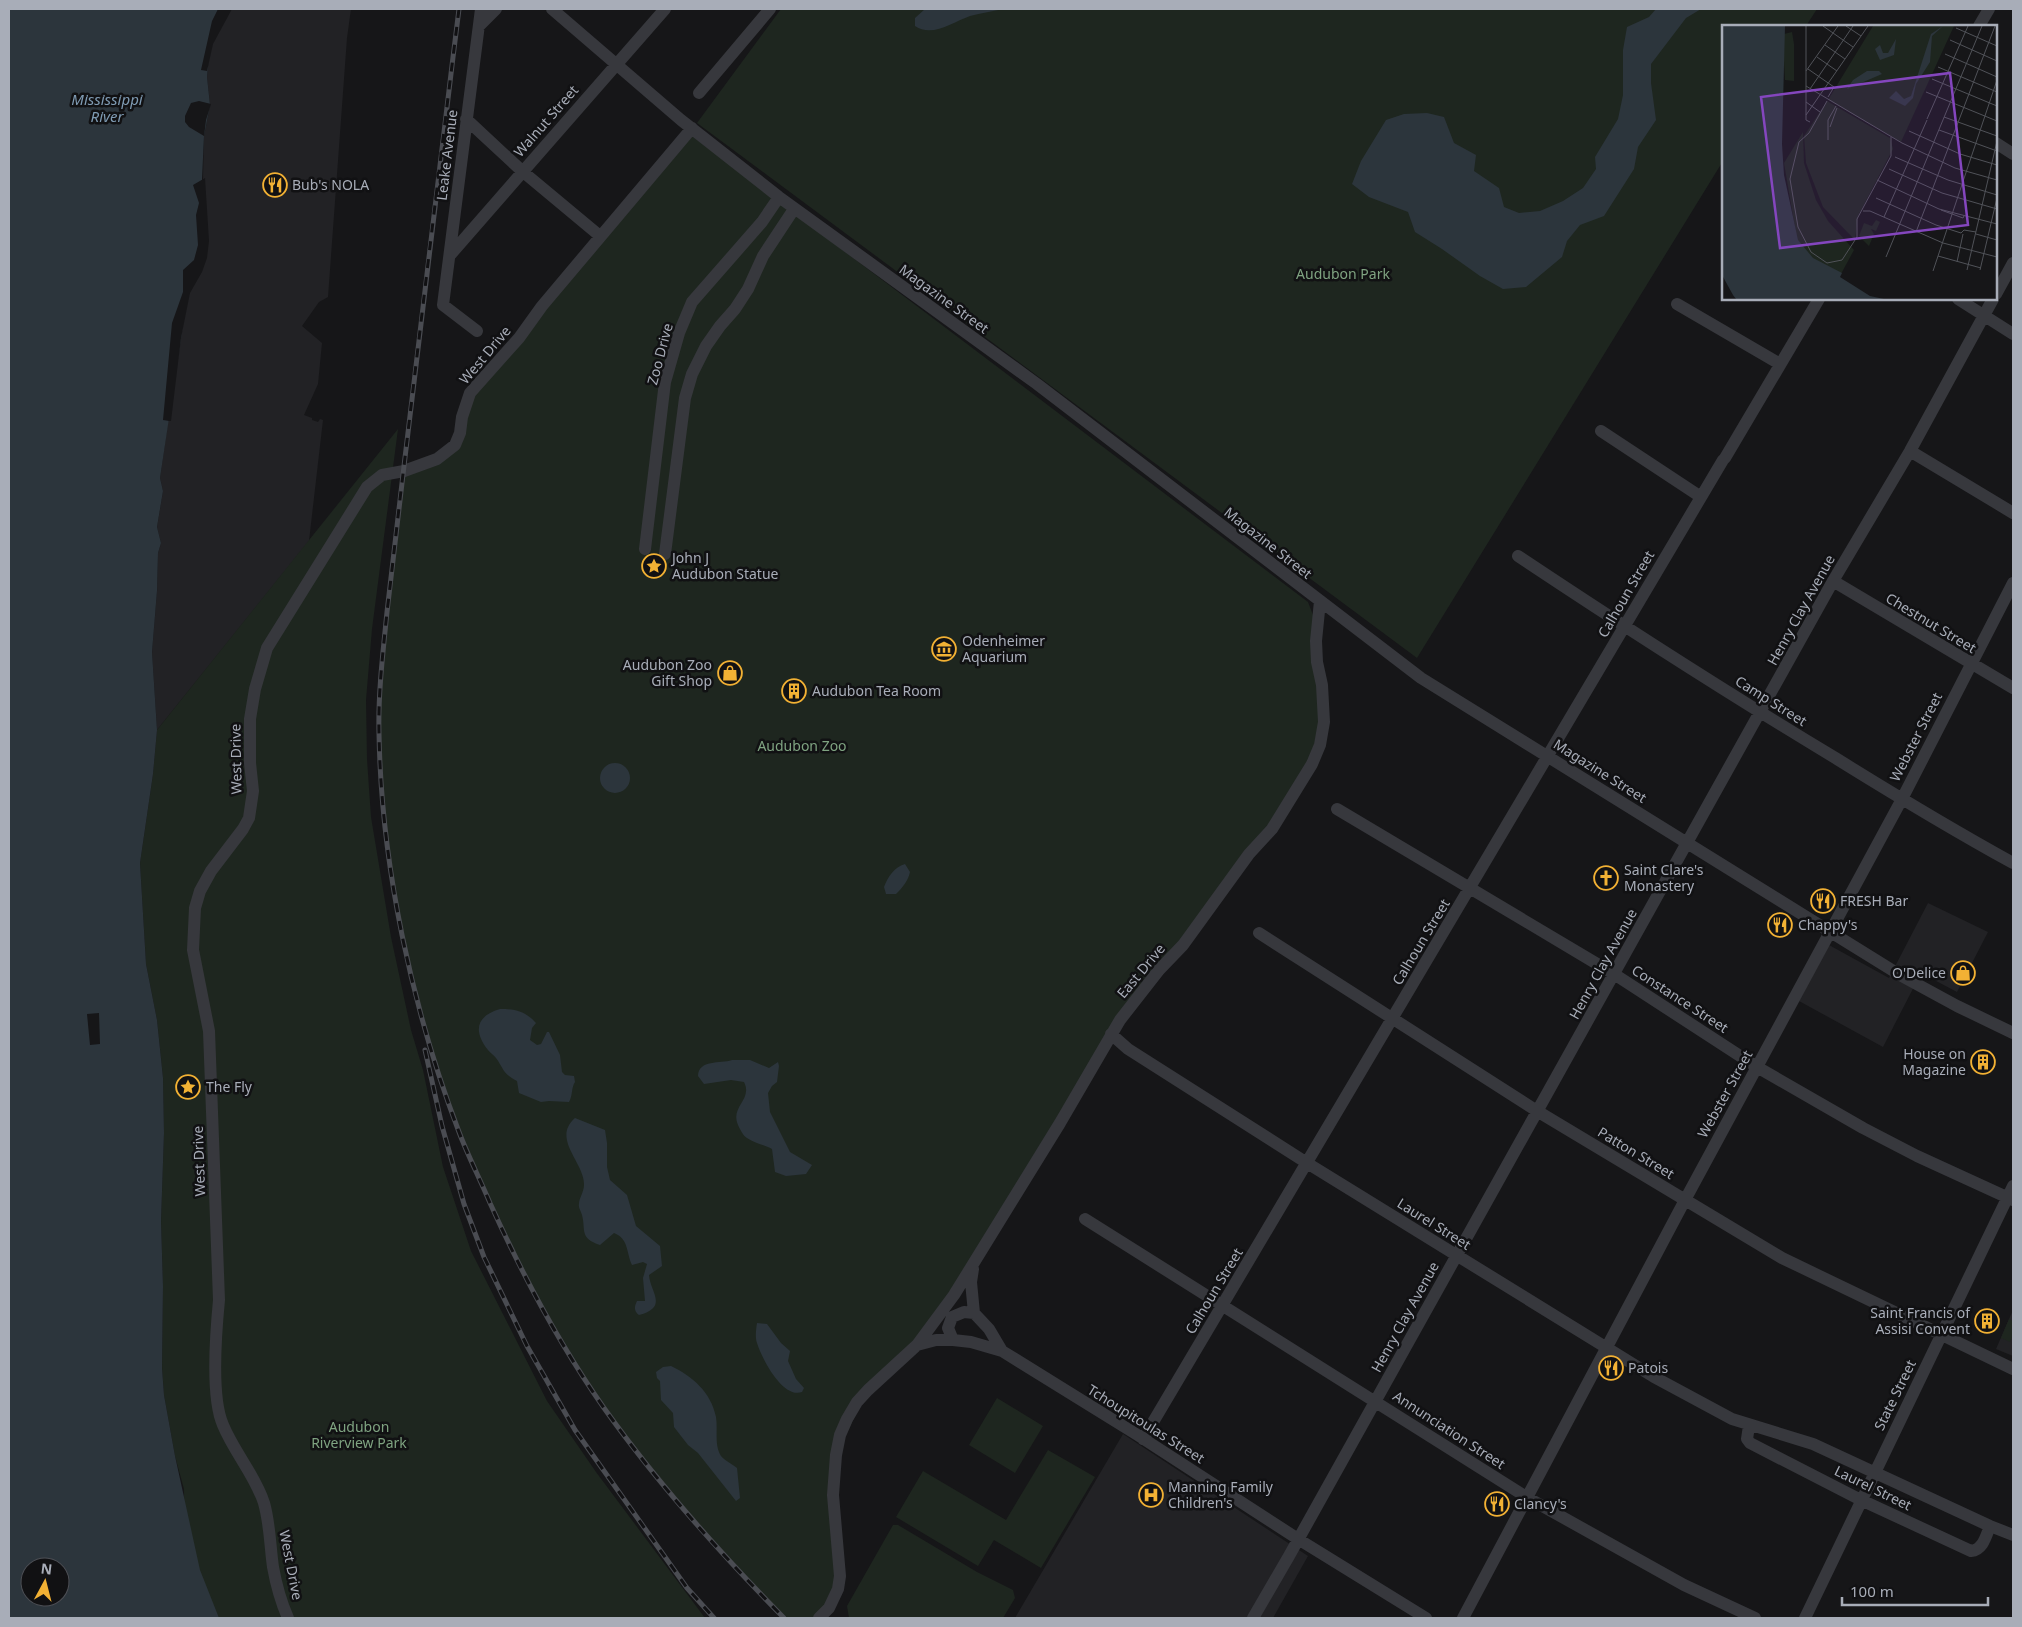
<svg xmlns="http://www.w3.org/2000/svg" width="2022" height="1627" font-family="'Noto Sans',sans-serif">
	<rect width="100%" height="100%" fill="#161618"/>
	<path fill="#222225" d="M230,9H351L347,38L328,297L319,302L302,326L322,343L318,384L304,415L312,418V420L318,422L320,419L323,420L309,541L157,730L152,652L157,591L158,553L161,543L157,527L163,491L160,478L203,178L204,136L210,105L207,77L210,43Z
		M1928,903L1988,932L1957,992L1921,973L1883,1047L1799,1001L1829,945L1889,978Z
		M2013,1310V1356L1996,1349Z
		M1123,1434L1308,1556L1273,1618H1015Z"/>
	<path fill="#1e261f" d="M781,9H1817L1806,26H1723V161L1417,658L697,123Z
		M692,136L1308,602L1316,623L1324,722L1296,793L1111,1034L942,1311L868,1390L836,1455L840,1576L819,1618H784C719,1552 657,1483 603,1407C559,1345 523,1277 492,1207C481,1183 469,1158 459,1132C429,1051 407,967 394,881C385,829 379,776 379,723C379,639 394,555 404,471L455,445L470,393Z
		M398,429L372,629L366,700L367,759L371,817L391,937L411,1030L423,1070L443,1167L471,1251L547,1401L596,1472L705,1618H185L184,1489L175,1456L164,1395L162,1368L163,1286L161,1221L164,1133L163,1078L157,1020L146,964L140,863L153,774L157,730Z
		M2009,1319L2013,1321V1335L2010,1342L2001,1338Z
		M997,1398L1043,1426L1015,1473L969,1445Z
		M1048,1450L1095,1477L1041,1568L994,1540L978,1566L896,1517L923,1471L1006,1520Z
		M893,1525H898L977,1572L1013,1590L1015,1598L1003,1618H849L847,1606Z"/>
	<path fill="#2c353c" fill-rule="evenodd" d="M9,9H230L210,43L207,77L210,105L204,136L202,179L205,216L188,292L160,478L163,491L157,527L161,543L158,553L157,591L152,652L157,730L153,774L140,863L146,964L157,1020L163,1078L164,1133L161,1221L163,1286L162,1368L164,1395L175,1456L200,1570L219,1618H9ZM30,1567H60V1597H30Z
		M925,9H1004C993,11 981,13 970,16C953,22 932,38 915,26V18Z
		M1656,9H1701L1686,18L1651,64V83L1656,120L1638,147L1634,169L1604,216L1580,225L1567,241L1562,257L1526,287L1503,289L1480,276L1442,249L1415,232L1408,212L1369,197L1352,184L1361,161L1386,120L1404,114L1427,113L1444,117L1454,143L1476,155L1474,171L1499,188L1504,207L1519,213L1540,211L1563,201L1583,188L1596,169L1595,157L1618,119L1623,95V50L1627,27L1649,17Z
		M600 778a15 15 0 1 1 30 0a15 15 0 1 1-30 0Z
		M905,864L910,872C908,881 903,887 896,894H886L884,887C888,877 894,867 905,864Z
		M500,1009C516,1009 525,1011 536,1023L532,1028L530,1040L537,1045L541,1044L547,1032H549L560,1055L562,1072L565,1075L574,1076L575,1082C571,1088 573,1095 569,1102L549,1101L541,1102L519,1093L517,1081C502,1073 504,1069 496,1058C494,1055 490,1053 488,1050C473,1031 476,1016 500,1009Z
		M732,1060H750L769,1068L778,1062L779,1066L777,1082L772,1086L768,1093L770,1112L790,1152L812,1165L806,1174L786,1176L775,1172L772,1149C765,1145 754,1143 747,1138C743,1136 740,1129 738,1125C730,1106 753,1100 744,1082L731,1080L704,1084L698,1076C699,1059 720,1064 732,1060Z
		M575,1118L605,1130L607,1143V1167L610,1180L627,1195L636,1226L660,1246L662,1266L649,1275C650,1292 669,1307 639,1315C634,1311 634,1307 637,1301H645L643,1278L647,1264L643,1262L632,1265C626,1252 629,1239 614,1233L600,1245C579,1238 586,1230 582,1215C581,1211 578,1208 579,1204C579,1198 584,1192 584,1185C585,1163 551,1139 575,1118Z
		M757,1323L767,1324L781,1343L790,1351L788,1361L796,1379L804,1388L802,1392C783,1399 762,1359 757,1343C755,1337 756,1330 757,1323Z
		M671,1366C692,1376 711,1392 716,1417C718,1429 714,1445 721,1456C724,1460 732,1464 737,1468L740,1498L736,1501L698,1453L688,1445L674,1427L673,1413L661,1400L660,1381L657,1378L656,1372L663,1367Z"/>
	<path fill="#161618" d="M218,9H232L213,44L207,71L201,70L212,21Z
		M199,101L211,104L206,120L204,136L189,127L185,122V116L191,103Z
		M205,178L209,241L207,258L202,272L190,293L181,338L171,421H169L163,420L172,323L183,292V270L194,260L198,245L196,215L199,203L193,185Z
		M99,1013L100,1044L90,1045L87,1014Z"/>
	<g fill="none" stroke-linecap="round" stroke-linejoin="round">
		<path stroke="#37383d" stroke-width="12" d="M552,9L681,120L779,197L1037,384L1421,678L1900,975L1957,1006L2013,1033
			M479,26L496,9
			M1979,26L1989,9
			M699,93L770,9
			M466,119L522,171L600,236
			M1996,143L2013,154
			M451,254L665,9
			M1996,294L2013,263
			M1958,299L2013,334
			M1677,304L1780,364
			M477,331L443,305L481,9
			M1601,431L1701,497
			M1910,451L2013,513
			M1725,458L1819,299
			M645,549L665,382L679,333L692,302L762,222L779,197
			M665,554L685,398L692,374L706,346L720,326L735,309L748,289L763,256L794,209
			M1518,556C1623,626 1729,694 1837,759C1895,795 1953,830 2013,863
			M1833,581L2013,688
			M1337,809L1614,974L1757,1067L1863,1128L1917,1156L2013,1200
			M1259,933L1537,1111L1782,1258L2013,1369
			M1111,1034L1128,1049L1307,1163L1654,1377L1732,1419L1813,1444L1990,1526L2013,1535
			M1085,1219L1528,1498L1684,1585L1755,1618
			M973,1269L971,1282L974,1313L989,1329L1002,1351
			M953,1340L948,1328L952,1317L964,1312L974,1313
			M917,1345L936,1340H953L971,1342L1002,1351L1136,1434L1298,1539L1426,1618
			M1749,1426L1747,1439L1750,1443L1861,1500L1971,1551C1983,1550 1986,1536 1990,1526
			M1143,1439L1723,460
			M288,1618C281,1602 276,1584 273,1567C270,1546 270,1524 264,1503C255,1475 234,1452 223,1425C211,1398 216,1331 219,1300L209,1031L193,950L195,908L200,891L211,871L243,829L249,818L253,791L250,763V719L255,689L267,648L367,487L382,475L404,471L437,459L455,445L460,433L462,417L470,393L519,338L542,306L692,128
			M819,1618L829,1608L838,1589L840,1576L833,1495L836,1455L840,1435L847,1419L857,1402L868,1390L917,1345L954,1295L1060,1123L1120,1020L1159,970L1183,945L1249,854L1272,829L1312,764L1320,745L1324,722L1322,685L1317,662L1316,641L1320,601
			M1253,1618L1289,1556L1833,581L1910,451L1993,299
			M1463,1618L1685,1200L1902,799L2013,583
			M1805,1618L2013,1186"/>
		<g stroke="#4a4c52" stroke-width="5">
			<path id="rail" d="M459,9C440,161 422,313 404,466C398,514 393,563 387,612C383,652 378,693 379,733C381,864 412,1009 459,1132C468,1156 480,1179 490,1203C522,1274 559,1344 604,1408C658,1484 719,1552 784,1618
				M425,1050L442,1126L464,1204L484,1257L527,1346L575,1430L687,1588L714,1618"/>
		</g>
		<use href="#rail" stroke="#111113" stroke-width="3" stroke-dasharray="9" stroke-linecap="butt"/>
	</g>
	<defs>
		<g id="restaurant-ring" transform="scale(1.25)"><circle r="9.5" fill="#111113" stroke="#f2b134" stroke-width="1.5"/><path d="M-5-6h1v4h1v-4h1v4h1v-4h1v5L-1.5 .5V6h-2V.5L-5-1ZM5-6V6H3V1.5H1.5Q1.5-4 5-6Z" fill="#f2b134"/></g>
		<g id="sight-ring" transform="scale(1.25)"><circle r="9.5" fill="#111113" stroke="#f2b134" stroke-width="1.5"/><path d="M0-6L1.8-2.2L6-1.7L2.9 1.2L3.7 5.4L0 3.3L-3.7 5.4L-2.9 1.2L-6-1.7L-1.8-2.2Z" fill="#f2b134"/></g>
		<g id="museum-ring" transform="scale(1.25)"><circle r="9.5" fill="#111113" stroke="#f2b134" stroke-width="1.5"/><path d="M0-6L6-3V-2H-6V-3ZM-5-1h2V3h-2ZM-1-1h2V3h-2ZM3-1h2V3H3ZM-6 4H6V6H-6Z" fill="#f2b134"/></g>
		<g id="shop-ring" transform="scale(1.25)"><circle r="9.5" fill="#111113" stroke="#f2b134" stroke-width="1.5"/><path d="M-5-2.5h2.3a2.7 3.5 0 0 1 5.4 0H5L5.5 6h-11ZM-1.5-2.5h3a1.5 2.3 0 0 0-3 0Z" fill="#f2b134"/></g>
		<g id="building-ring" transform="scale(1.25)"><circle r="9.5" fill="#111113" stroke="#f2b134" stroke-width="1.5"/><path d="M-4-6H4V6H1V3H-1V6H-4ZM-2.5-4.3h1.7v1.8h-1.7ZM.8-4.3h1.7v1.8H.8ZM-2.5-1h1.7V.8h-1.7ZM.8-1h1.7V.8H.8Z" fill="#f2b134"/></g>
		<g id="church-ring" transform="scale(1.25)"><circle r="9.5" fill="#111113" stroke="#f2b134" stroke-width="1.5"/><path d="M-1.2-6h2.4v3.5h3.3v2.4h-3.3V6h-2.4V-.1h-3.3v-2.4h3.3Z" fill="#f2b134"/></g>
		<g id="hospital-ring" transform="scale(1.25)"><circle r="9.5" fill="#111113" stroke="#f2b134" stroke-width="1.5"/><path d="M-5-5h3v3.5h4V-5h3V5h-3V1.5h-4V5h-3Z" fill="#f2b134"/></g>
	</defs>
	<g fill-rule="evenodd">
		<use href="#restaurant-ring" x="275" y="185"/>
		<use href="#sight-ring" x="654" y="566"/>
		<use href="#museum-ring" x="944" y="649"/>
		<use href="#shop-ring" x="730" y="673"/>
		<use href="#building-ring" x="794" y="691"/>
		<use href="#church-ring" x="1606" y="878"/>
		<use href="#restaurant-ring" x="1823" y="901"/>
		<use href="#restaurant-ring" x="1780" y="925"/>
		<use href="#shop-ring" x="1963" y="973"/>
		<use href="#building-ring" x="1983" y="1062"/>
		<use href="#sight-ring" x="188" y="1087"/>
		<use href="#building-ring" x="1987" y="1321"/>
		<use href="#restaurant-ring" x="1611" y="1368"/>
		<use href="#hospital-ring" x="1151" y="1495"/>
		<use href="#restaurant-ring" x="1497" y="1504"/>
	</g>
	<g text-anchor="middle" stroke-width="5" stroke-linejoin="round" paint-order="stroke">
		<g font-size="14" fill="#a8adb8" stroke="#111113">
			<text transform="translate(546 121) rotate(-49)" y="5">Walnut Street</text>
			<text transform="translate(447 155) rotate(-83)" y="5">Leake Avenue</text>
			<text transform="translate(944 299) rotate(36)" y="5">Magazine Street</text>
			<text transform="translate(660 354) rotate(-75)" y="5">Zoo Drive</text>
			<text transform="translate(485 355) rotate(-50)" y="5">West Drive</text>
			<text transform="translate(1268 543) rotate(38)" y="5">Magazine Street</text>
			<text transform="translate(1626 594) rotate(-60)" y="5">Calhoun Street</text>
			<text transform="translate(1801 610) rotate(-61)" y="5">Henry Clay Avenue</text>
			<text transform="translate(1931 623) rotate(31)" y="5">Chestnut Street</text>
			<text transform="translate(1771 701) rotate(32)" y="5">Camp Street</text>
			<text transform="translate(1916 737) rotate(-63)" y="5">Webster Street</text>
			<text transform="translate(236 759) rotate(-91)" y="5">West Drive</text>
			<text transform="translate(1600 771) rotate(32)" y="5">Magazine Street</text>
			<text transform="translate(1421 942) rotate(-59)" y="5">Calhoun Street</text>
			<text transform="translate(1603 964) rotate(-61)" y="5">Henry Clay Avenue</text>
			<text transform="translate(1141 971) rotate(-50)" y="5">East Drive</text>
			<text transform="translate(1680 999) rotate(33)" y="5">Constance Street</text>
			<text transform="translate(1725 1094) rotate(-61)" y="5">Webster Street</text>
			<text transform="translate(1636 1153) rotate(31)" y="5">Patton Street</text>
			<text transform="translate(199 1161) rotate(-92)" y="5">West Drive</text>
			<text transform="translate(1434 1224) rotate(32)" y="5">Laurel Street</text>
			<text transform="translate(1214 1291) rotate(-59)" y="5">Calhoun Street</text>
			<text transform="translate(1405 1317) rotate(-61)" y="5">Henry Clay Avenue</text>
			<text transform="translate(1895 1395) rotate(-64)" y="5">State Street</text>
			<text transform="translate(1146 1424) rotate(32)" y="5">Tchoupitoulas Street</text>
			<text transform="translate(1449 1430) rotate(33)" y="5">Annunciation Street</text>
			<text transform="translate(1873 1488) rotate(26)" y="5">Laurel Street</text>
			<text transform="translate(291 1565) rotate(79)" y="5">West Drive</text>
		</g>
		<g font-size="14" fill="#a8adb8" stroke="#111113" text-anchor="start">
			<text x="292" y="190">Bub's NOLA</text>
			<text x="672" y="563">John J<tspan x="672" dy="16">Audubon Statue</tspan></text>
			<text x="962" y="646">Odenheimer<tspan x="962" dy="16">Aquarium</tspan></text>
			<text x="712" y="670" text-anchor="end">Audubon Zoo<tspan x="712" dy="16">Gift Shop</tspan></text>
			<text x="812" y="696">Audubon Tea Room</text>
			<text x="1624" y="875">Saint Clare's<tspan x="1624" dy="16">Monastery</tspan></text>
			<text x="1840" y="906">FRESH Bar</text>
			<text x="1798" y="930">Chappy's</text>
			<text x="1946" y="978" text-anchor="end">O'Delice</text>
			<text x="1966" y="1059" text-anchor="end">House on<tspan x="1966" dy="16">Magazine</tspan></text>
			<text x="206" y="1092">The Fly</text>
			<text x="1970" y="1318" text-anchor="end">Saint Francis of<tspan x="1970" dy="16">Assisi Convent</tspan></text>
			<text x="1628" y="1373">Patois</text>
			<text x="1168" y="1492">Manning Family<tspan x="1168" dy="16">Children's</tspan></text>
			<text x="1514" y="1509">Clancy's</text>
		</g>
		<g font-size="14" fill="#7fa381" stroke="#111113">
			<text x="1343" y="279">Audubon Park</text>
			<text x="802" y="751">Audubon Zoo</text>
			<text x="359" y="1432">Audubon<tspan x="359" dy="16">Riverview Park</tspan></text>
		</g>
		<g font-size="15" font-style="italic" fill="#7f9bb3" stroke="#111113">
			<text x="107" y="105">Mississippi<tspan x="107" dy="17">River</tspan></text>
		</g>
	</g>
	<g transform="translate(1722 25)">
		<rect width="275" height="275" fill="#161618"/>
		<path d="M151,1H232L179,117L106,75ZM70,7L72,19V56L63,55L62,36V9ZM105,76L168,113L171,124L136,191L133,215L101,182L84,138L82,111ZM81,107L82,138L94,175L106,196L132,225L119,249L77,227L62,138ZM154,195L158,197L154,206L149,204L152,209L147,221L137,211L142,198L150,201Z" fill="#1e261f"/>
		<path d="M0,1H63L60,119L62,150L76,215L91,233L120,248L118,252L148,271L162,274H14L11,270L0,250ZM221,1L210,11L208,37L194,59L191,73L183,81L167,73L174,66L182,74L189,71L209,9ZM174,14L172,30L158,35L153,24L158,20L161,28H166ZM145,46H157L160,49L125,64L131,55Z" fill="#2c353c"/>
		<path fill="none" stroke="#505258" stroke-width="1" d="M84,1V95L88,97M101,1L131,22M124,1L139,11M234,3L275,21M228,15L275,36M103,20L123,34M223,29L275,52M95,32L115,46M216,42L275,67M86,44L112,62L106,72M84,46L116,1M210,54L275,81M84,61L180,118L233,143L275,155M88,64L131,1M204,67L275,96M105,76L87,108L77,117L68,154L76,202L89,227L105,238L120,235L135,212V194L169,131V112M84,77L98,87M84,90L146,1M222,92L275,111M205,94L246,1M108,102L115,83M217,105L275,126M187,106L238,129L275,140M106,115V95L114,81M173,132L226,155L275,170M167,144L220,168L275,184M155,155L217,184L275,199M154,173L214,200L239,208L242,205L254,207M219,185L241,193L242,191M141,186H148L221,218L275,232M162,192L205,95M194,207L273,1M254,209L275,215M216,231L259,243M164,232L260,1M235,237L241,209M245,245L275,116M258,245L275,173M211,246L275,55"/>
		<path fill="#8446be" fill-opacity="0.15" stroke="#8446be" stroke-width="2.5" d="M228,48L246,200L58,223L39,72Z"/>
		<rect width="275" height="275" fill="none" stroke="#a8adb8" stroke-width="2.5"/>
	</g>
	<rect width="2022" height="1627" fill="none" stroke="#a8adb8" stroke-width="20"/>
	<g transform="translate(45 1582) rotate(7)"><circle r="24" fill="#111113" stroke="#4d4f55"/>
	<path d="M0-4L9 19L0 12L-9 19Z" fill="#f2b134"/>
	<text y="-8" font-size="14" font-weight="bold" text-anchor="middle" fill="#a8adb8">N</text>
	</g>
	<path d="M1842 1597v8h146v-8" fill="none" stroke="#a8adb8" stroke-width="2.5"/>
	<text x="1850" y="1597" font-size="15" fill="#a8adb8" stroke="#111113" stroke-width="4" paint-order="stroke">100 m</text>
</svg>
